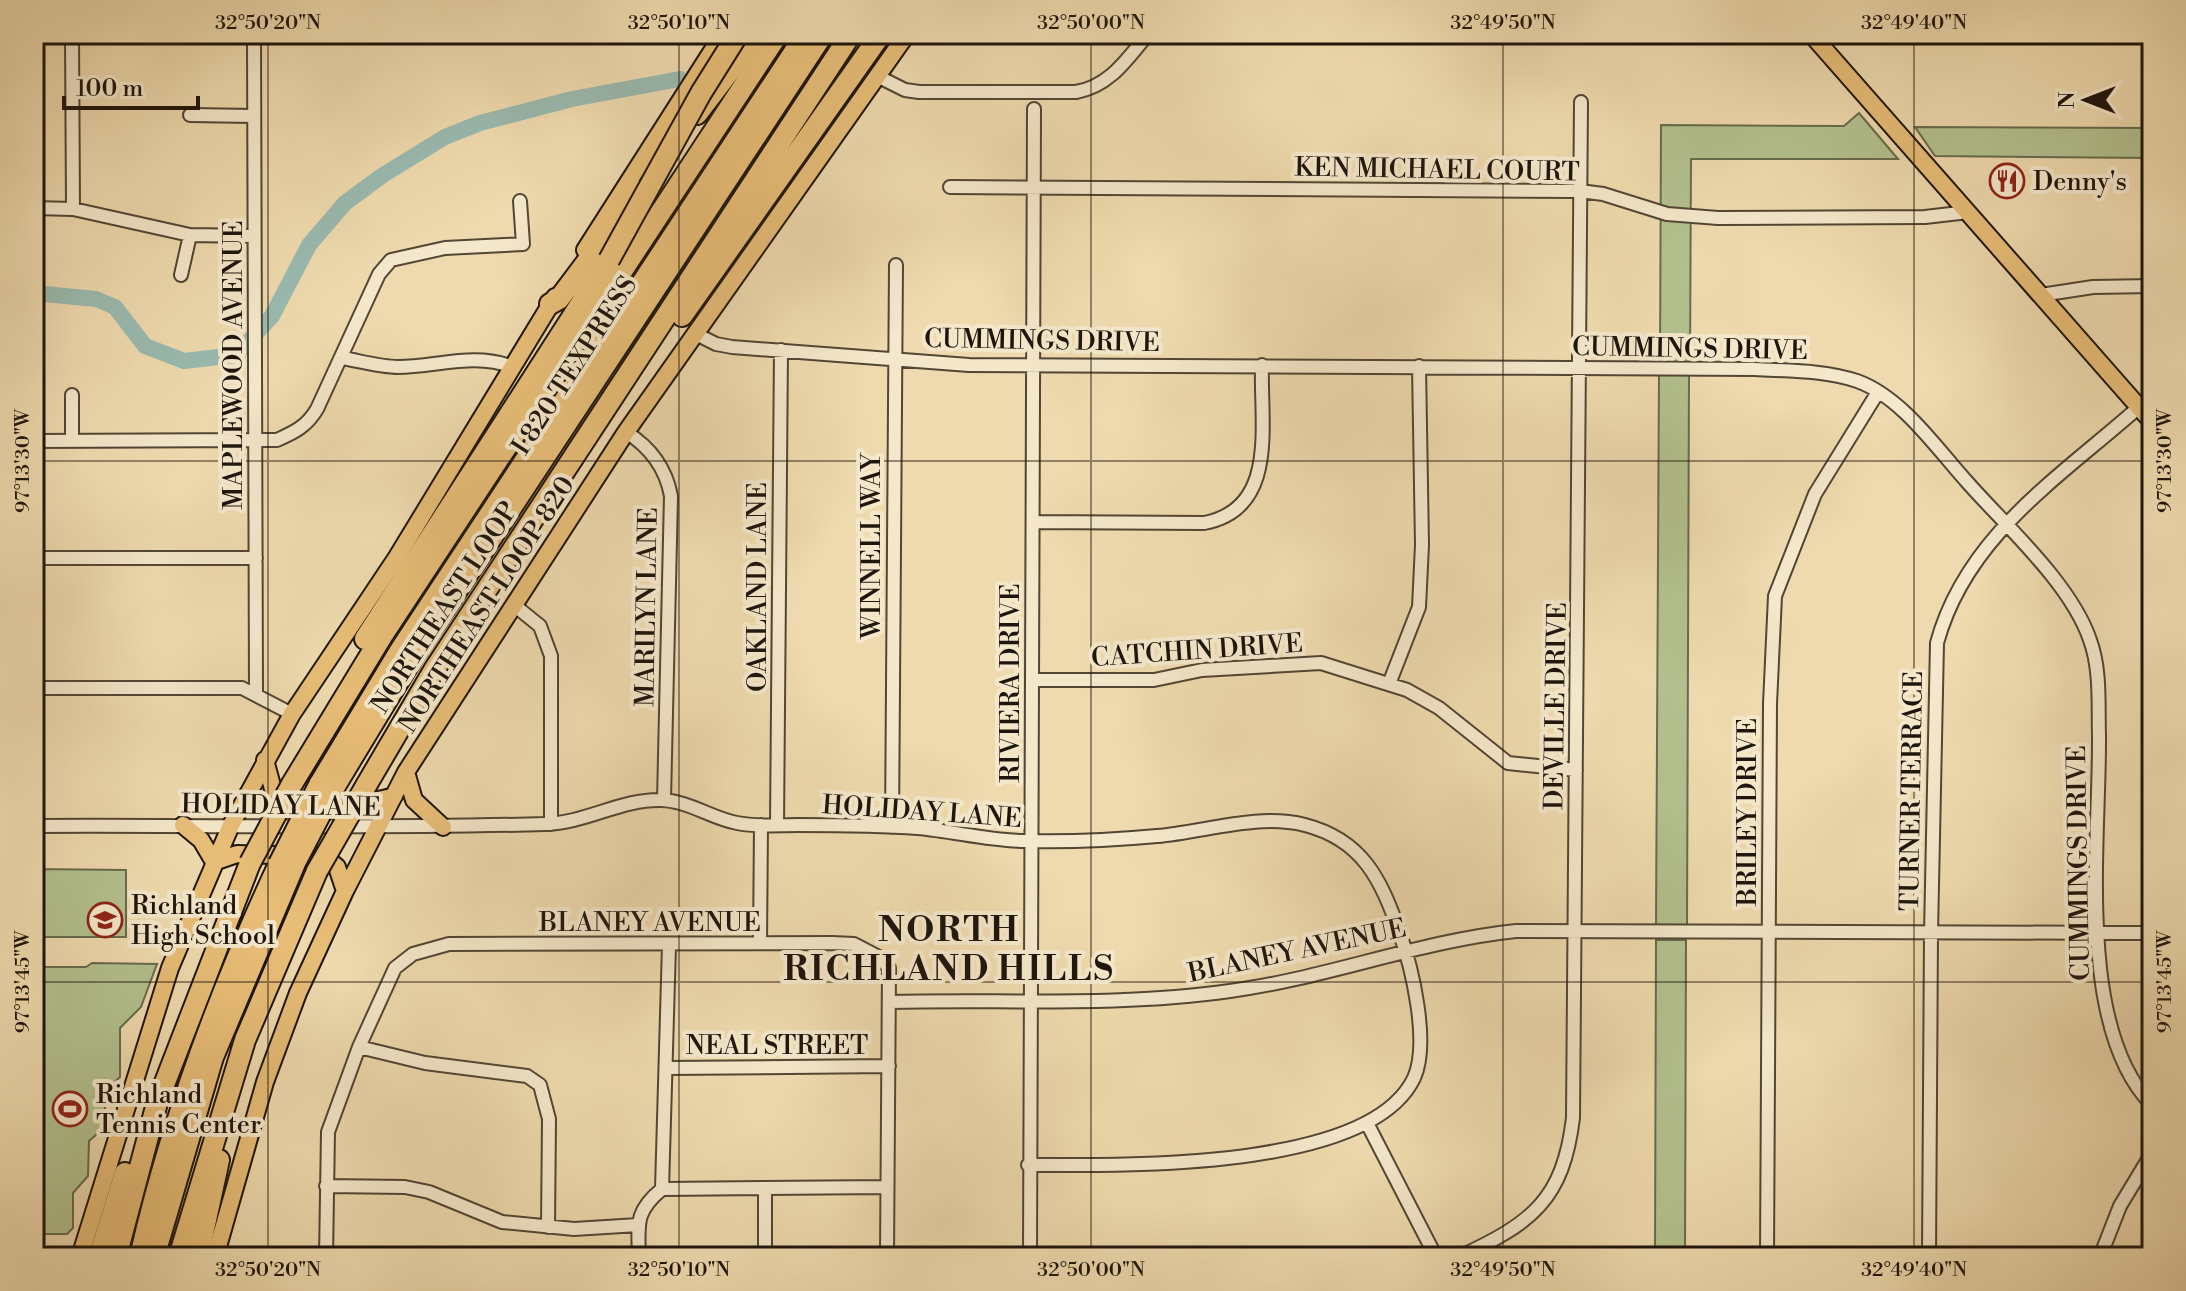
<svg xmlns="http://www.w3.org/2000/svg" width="2186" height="1291" font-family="'Libre Bodoni',serif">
	<rect width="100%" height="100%" fill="#eedaae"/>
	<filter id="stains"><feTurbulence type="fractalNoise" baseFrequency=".0025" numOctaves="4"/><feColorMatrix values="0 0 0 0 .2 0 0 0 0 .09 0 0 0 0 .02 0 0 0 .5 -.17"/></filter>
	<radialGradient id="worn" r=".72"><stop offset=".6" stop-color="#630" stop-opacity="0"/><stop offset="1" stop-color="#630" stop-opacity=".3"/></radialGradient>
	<path fill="#b3c18f" stroke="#686b4e" stroke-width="2" d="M1859,113L1898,159H1691L1690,363H1660L1661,125L1844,126Z
		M1915,127L2152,128V158L1935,156Z
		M1659,375H1689L1687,925H1656Z
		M34,869L126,870V937H34Z
		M1656,940H1686L1685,1257H1655Z
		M92,963L157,964L141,1007L120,1028V1077L105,1091V1127L89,1141L88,1176L73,1193V1228L67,1234H34V967H86Z"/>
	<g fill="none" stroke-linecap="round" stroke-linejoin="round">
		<path stroke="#9abab0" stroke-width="16" d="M34,293L96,299L115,307L145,346L184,361L236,355L272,316L309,245L345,203L383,175L445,137L480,123L572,99L680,79"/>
		<g stroke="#524634" stroke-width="16">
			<path id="minor" d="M72,34L73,209
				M254,34L256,695
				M879,77L905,90L919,92H1076C1110,86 1127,59 1148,34
				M190,115L254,116
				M950,187L1580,191L1603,194L1667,214L1718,218L1925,217L1968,212
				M34,208L73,209L190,235L254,236
				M181,275L190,235
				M2041,295L2093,287L2152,286
				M694,333L716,344L732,347L969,365L1755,369C1789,371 1824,370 1857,381C1902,397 1937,449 1968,483C2007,527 2071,584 2090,640C2101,670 2098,704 2099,736C2100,840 2075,1027 2152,1105
				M342,358C360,361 380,367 398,367C436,367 475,352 512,367
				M626,432C650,447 666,469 671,496L664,800
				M34,441L277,440C295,432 307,426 317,409L379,274L391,260L445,248L523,244L520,201
				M72,441V395
				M1034,522L1204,523C1279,509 1260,424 1262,365
				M34,558H256
				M514,605L540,626L551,656V824
				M1032,680H1154L1202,670L1321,663L1407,690L1439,708L1508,763L1576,770
				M1389,684L1419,607L1422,545L1419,366
				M34,688H242L292,714
				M777,825L781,350
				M34,826C204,825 374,829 545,824C586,823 621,799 661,800C689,801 711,818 737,823C756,827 778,825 797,825C837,825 878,825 917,828C954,831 989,841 1026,841C1069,842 1114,840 1157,836C1205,832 1257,813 1305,825C1363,840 1381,880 1399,931C1412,967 1430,1043 1414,1078C1369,1172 1120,1165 1028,1165
				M892,827L896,265
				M760,943L761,825
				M889,1002C1002,999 1118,1007 1230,991C1327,978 1419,941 1516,931L2152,933
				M359,1047L425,1063L527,1076L540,1085L549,1119L548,1227
				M667,1068L889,1066
				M1368,1125L1436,1257
				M326,1186L405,1187L429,1192L502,1222L574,1229L638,1225
				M662,1189L887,1187
				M326,1257L328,1132L359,1047L395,968L413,954L449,944L832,943L854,944L879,957L889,968L887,1257
				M639,1257C638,1224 635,1211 662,1189L669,945
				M765,1257V1189
				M1030,1257L1034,109
				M1459,1257C1532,1223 1563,1200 1573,1118L1581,102
				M1767,1257L1770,704L1775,596L1815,494L1878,392
				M1929,1257L1931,934L1937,643C1966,536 2060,477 2139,407
				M2100,1257L2120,1206L2152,1153"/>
		</g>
		<g stroke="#1e150c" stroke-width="20">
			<path id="major" d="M1811,34L2152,422
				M585,250L723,34
				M265,760L274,793C291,811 371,804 394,796
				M406,772L414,800L443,827
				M183,825L201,840L214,862L237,854L324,856L337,867L345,891
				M80,1257L170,968L231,825L292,714L397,557L555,297
				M215,1257L265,1082L298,993L345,891L406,772L626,432L907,34"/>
		</g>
		<g stroke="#1e150c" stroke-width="24">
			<path id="highway" d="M697,114L758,34
				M550,304L559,299L640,191
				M682,316L881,34
				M365,639L609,260
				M292,784L382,636L778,34
				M367,784L434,670L851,34
				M319,785L401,649L806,34
				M335,786L413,657L823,34
				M99,1257L125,1173
				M116,1257L157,1103L250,863
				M140,1257C171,1121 220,990 279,864
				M154,1257L213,1057L295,863
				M179,1257L245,1040L317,871
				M198,1257L219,1160"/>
		</g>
		<use href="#minor" stroke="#f4e7ca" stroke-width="12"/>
		<use href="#major" stroke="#e7bd77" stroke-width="16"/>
		<use href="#highway" stroke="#e7bd77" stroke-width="20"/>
		<g stroke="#1e150c" stroke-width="24" stroke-linecap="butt">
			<path id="highway-bridge" d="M609,260L701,93L738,34
				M250,863L292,784
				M295,863L335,786
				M279,864L319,785
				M317,871L367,784"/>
		</g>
		<use href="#highway-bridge" stroke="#e7bd77" stroke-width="20"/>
	</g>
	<path fill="none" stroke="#1e150c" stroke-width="2" stroke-opacity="0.45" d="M268,34V1257M679,34V1257M1091,34V1257M1503,34V1257M1914,34V1257M34,461H2152M34,982H2152"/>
	<defs>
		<g id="restaurant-ring" transform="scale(1.8)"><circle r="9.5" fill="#f4e7ca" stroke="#8f2418" stroke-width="1.5"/><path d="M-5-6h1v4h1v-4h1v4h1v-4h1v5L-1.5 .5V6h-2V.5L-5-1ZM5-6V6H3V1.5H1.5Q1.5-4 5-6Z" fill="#8f2418"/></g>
		<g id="school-ring" transform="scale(1.8)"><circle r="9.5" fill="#f4e7ca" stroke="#8f2418" stroke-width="1.5"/><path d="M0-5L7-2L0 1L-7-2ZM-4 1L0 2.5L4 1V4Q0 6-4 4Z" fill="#8f2418"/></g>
		<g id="stadium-ring" transform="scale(1.8)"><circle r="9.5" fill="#f4e7ca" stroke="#8f2418" stroke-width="1.5"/><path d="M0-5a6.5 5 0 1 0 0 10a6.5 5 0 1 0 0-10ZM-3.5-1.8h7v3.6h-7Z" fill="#8f2418"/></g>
	</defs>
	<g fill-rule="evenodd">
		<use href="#restaurant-ring" x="2007" y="181"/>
		<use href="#school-ring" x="105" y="920"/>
		<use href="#stadium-ring" x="70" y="1109"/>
	</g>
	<g text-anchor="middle" stroke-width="8" stroke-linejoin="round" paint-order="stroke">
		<g font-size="26" fill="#1e150c" stroke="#f4e7ca">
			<text transform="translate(1437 169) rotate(1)" y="9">KEN MICHAEL COURT</text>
			<text transform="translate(1042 340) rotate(1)" y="9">CUMMINGS DRIVE</text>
			<text transform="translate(1690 348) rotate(1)" y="9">CUMMINGS DRIVE</text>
			<text transform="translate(233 365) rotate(-90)" y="9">MAPLEWOOD AVENUE</text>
			<text transform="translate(574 365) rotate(-57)" y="9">I 820 TEXPRESS</text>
			<text transform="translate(871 546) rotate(-90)" y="9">WINNELL WAY</text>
			<text transform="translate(757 587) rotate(-90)" y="9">OAKLAND LANE</text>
			<text transform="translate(486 604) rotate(-57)" y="9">NORTHEAST LOOP 820</text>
			<text transform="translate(444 607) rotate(-57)" y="9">NORTHEAST LOOP</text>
			<text transform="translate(646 607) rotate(-89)" y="9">MARILYN LANE</text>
			<text transform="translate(1197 650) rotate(-4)" y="9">CATCHIN DRIVE</text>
			<text transform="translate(1010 683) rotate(-90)" y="9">RIVIERA DRIVE</text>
			<text transform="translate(1555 706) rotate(-89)" y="9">DEVILLE DRIVE</text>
			<text transform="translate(1911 791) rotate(-89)" y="9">TURNER TERRACE</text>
			<text transform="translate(281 805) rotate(1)" y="9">HOLIDAY LANE</text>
			<text transform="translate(922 811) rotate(4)" y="9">HOLIDAY LANE</text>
			<text transform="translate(1747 812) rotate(-90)" y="9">BRILEY DRIVE</text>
			<text transform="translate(2078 863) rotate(-91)" y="9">CUMMINGS DRIVE</text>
			<text x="650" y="931">BLANEY AVENUE</text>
			<text transform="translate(1297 950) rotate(-12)" y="9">BLANEY AVENUE</text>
			<text x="777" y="1054">NEAL STREET</text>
		</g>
		<g font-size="26" fill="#1e150c" stroke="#f4e7ca" text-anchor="start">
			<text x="2033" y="190">Denny's</text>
			<text x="131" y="914">Richland<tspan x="131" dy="30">High School</tspan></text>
			<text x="96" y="1103">Richland<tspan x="96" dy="30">Tennis Center</tspan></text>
		</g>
		<g font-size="34" font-weight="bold" letter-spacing="2" fill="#1e150c" stroke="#f4e7ca">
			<text x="949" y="941">NORTH<tspan x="949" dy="39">RICHLAND HILLS</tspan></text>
		</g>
	</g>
	<rect width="2186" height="1291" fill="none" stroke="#eedaae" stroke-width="88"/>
	<g transform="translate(2086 100) rotate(270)" stroke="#f4e7ca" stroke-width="6" paint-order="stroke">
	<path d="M0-6L14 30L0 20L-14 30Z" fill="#1e150c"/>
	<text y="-12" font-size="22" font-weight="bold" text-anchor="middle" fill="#1e150c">N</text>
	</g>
	<path d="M64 96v12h134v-12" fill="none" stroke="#1e150c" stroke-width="4"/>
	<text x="76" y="96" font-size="24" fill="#1e150c" stroke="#f4e7ca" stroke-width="6" paint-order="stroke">100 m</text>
	<rect x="44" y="44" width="2098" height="1203" fill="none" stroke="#1e150c" stroke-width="3"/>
	<g font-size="20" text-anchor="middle" fill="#1e150c">
		<text x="268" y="29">32°50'20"N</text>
		<text x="679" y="29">32°50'10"N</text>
		<text x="1091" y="29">32°50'00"N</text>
		<text x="1503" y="29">32°49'50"N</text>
		<text x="1914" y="29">32°49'40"N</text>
		<text transform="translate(2164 461) rotate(-90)" y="7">97°13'30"W</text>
		<text transform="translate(22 461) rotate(-90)" y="7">97°13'30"W</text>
		<text transform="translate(2164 982) rotate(-90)" y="7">97°13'45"W</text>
		<text transform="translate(22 982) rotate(-90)" y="7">97°13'45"W</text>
		<text x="268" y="1276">32°50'20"N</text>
		<text x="679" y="1276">32°50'10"N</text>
		<text x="1091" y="1276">32°50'00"N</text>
		<text x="1503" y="1276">32°49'50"N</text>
		<text x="1914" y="1276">32°49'40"N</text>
	</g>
	<rect width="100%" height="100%" filter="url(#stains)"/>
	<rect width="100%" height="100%" fill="url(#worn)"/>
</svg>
